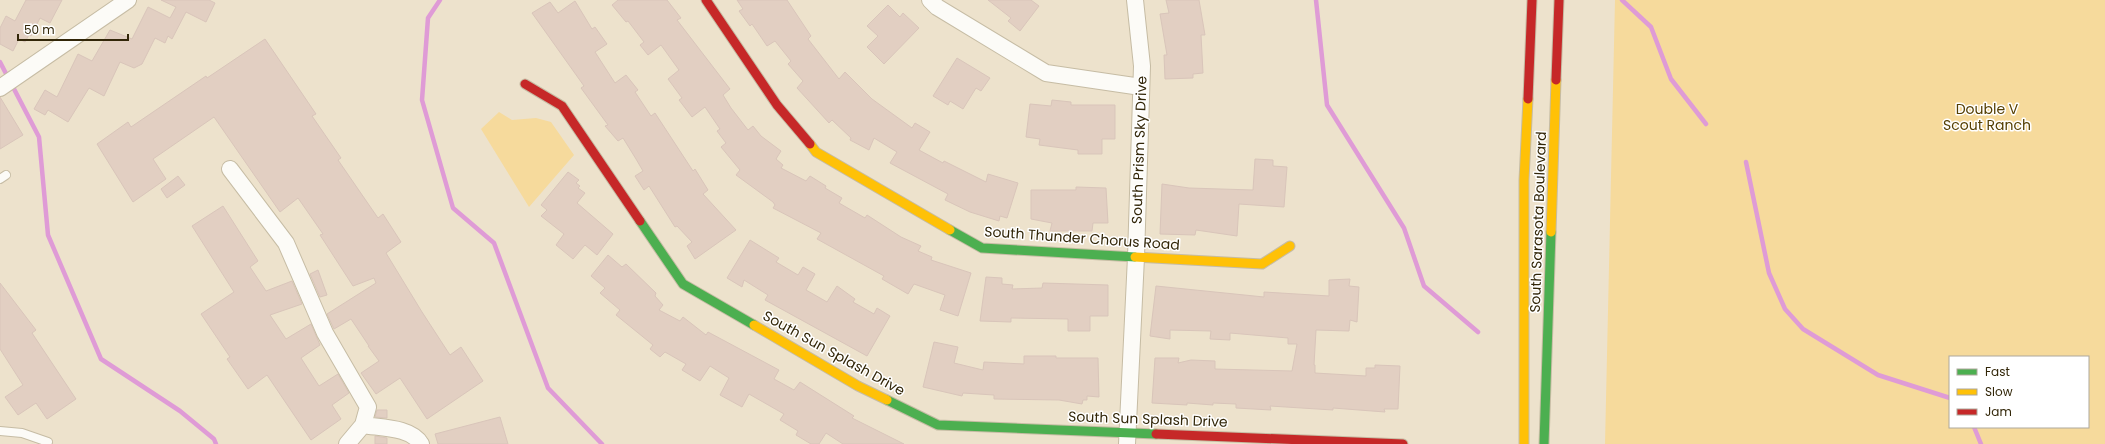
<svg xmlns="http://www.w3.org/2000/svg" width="2105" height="444" font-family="Poppins,sans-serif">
	<rect width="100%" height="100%" fill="#ede2cc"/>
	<path fill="#f6da9c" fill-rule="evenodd" d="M1615,0H2105V444H1605ZM1950,357H2088V427H1950Z
		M499,112L512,120L536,118L551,122L574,155L529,207L481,129Z"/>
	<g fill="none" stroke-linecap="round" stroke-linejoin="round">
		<path stroke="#df9bd6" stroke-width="4.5" d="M440,0L428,18L422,100L453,208L494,243L548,388L602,444
			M1316,0L1327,105L1404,228L1424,286L1478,332
			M1622,0L1651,27L1671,79L1706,124
			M0,62L39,137L48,235L101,359L180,411L214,439L216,444
			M1746,162L1769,273L1785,309L1803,329L1878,375L1950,398
			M1974,427L1981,444"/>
	</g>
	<path fill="#e2cfc2" stroke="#d9c5ba" d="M26,0H62L50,23L40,18L31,36L29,35L25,42L19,39L13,51L0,44V28L6,16L15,21Z
		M161,0H209L215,3L206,22L186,12L172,39L168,36L165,43L155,38L142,64L134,68L120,62L104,96L89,88L68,122L48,110L45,115L34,109L45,90L57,97L78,54L92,61L110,30L132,39L148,7L170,18L176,7Z
		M618,0H667L681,18L677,20L730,89L723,95L731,108L748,130L753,126L761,136L781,151L776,159L783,165L781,168L806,181L810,176L826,186L825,188L842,198L839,203L865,218L867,215L901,237L921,246L918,251L932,257L931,260L971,273L958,316L940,310L945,295L914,284L908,294L882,279L884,276L817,239L821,233L773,208L775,205L773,202L736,175L740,170L721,147L726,143L717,131L720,129L705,107L692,117L679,100L682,98L668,79L679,70L661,45L648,55L640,45L644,42L628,21L626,22L612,5Z
		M737,0H787L811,36L808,39L839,79L845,72L872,99L912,128L915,123L930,132L919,150L943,163L944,161L986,182L988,174L1018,183L1007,218L1000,216L999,221L970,212L945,200L948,194L890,163L897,152L874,138L869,150L850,140L851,138L832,120L829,123L797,88L803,81L788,64L791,61L775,41L767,46L752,24L750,26L739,11L743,9Z
		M988,0H1031L1039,6L1020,31L1008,21L1011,18Z
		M1166,0H1199L1205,35H1201L1203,73L1193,74V78L1165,79L1164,55H1167L1160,14L1169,13Z
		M575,1L592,29L595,27L607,44L595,52L615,83L626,75L638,90L635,92L651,116L655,113L693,171L695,169L708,190L703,194L736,230L695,259L687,246L692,242L677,226L675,227L649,186L644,190L635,176L643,171L636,159L623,138L618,141L605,126L608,125L581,88L584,86L532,13L550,2L558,13Z
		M888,5L900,17L903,13L919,28L884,64L867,47L878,36L867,26Z
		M265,39L316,114L312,116L341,158L338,160L378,218L383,214L401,242L386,253L422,312L450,355L461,347L483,381L427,419L400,378L376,394L361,373L379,361L368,346H369L351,319L334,329L327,314L376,283L374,278L353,286L320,235L323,234L298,198L280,212L214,117L153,159L166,179L133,202L97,144L128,122L131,127L206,76L207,78Z
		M957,58L990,78L981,91L976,88L963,109L950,101L948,105L933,96Z
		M0,97L23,135L0,149Z
		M1052,100L1071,102V105H1115V139H1102V154H1078V150L1039,145L1040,139L1026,137L1030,104L1051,106Z
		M1255,159L1273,160V166L1287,167L1284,207L1239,204L1237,236L1196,230L1195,235L1160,234L1162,184L1189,188L1253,190Z
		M568,172L579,180L576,183L580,186L578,188L585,193L577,203L613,234L597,255L585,245L573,259L556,245L564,234L541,216L547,210L541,205Z
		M178,176L185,185L167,198L161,189Z
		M1076,187L1106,188L1108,223H1093L1092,231H1050L1052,223L1031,219V190H1076Z
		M223,206L258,261L250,267L266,291L292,281L302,304L270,315L286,339L311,324L320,345L301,358L319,386L338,374L349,393L332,405L341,419L311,440L267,375L248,389L227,359L230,357L201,314L234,292L192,226Z
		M750,240L779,258L776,262L798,275L803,267L815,274L806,290L827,302L837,286L855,299L853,302L874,314L877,308L890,316L867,356L765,300L768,295L744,280L742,287L727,278Z
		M608,255L622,267L626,264L656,293L655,296L663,305L659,310L680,321L683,317L706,335L708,332L779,370L774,379L794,390L800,382L854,416L852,418L904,444H843L826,433L819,444H811L796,435L798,431L780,420L784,414L749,394L742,407L720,395L729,378L710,366L700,381L682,370L686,364L665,352L660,357L650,349L653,345L616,315L620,310L600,293L605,288L591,276Z
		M318,270L327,295L320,297L310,274Z
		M986,277L1002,278V284L1013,285L1012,289L1042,288L1043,283L1108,285V316H1090V331H1068V319L1011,318V322L980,321Z
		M1350,279L1349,286L1359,287L1357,322L1350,320L1349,331L1316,330L1314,365H1315V373L1366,376V368H1375V365L1400,366L1398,409H1384L1385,412L1333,408V410L1270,406L1271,410L1236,408V404L1213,403V405L1187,403V405L1152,403L1155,358H1179L1178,363L1191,360L1215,361V369L1292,371L1297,344H1288V338L1230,333V340L1210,339L1211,331L1170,330V339L1150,336L1156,286L1264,297V292L1329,296V280Z
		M0,283L36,330L32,333L76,399L47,419L36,403L18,415L5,397L23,385L0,349Z
		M934,342L958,347L954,363L983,370L984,362L1024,364V356H1056V358H1098L1099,397L1087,396V400H1083L1082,404L1059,400L994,399V395L963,393L962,396L923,387Z
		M377,410H387V418L375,417Z
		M500,417L508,444H438L435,434Z
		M375,436L387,438V444H375Z"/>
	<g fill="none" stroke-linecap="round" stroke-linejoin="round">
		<g stroke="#c6bca4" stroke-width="10">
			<path id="lane" d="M0,179L6,175
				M0,431L22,433L48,442"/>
		</g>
		<g stroke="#c6bca4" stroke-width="18">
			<path id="street" d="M930,0L937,7L1046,73L1141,87
				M0,88L128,0
				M230,169L286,243L325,333L368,407L363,425L347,444
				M363,425C381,428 411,427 421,444
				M1127,444L1136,257L1142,66L1135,0"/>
		</g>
		<g stroke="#c6bca4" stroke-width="11">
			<path id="fast" d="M640,221L683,284L754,325
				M950,230L982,248L1135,257
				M887,400L938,425L1156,434
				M1544,444L1551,232"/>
		</g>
		<g stroke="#c6bca4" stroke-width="11">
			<path id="slow" d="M810,144L816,152L950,230
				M1551,232L1556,80
				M1135,257L1262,264L1290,246
				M754,325L858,386L887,400
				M1524,444V180L1528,99"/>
		</g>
		<g stroke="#c6bca4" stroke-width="11">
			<path id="jam" d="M706,0L777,105L810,144
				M1556,80L1559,0
				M525,84L562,106L640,221
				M1528,99L1532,0
				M1156,434L1403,444"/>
		</g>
		<use href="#lane" stroke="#fcfbf7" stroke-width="8"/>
		<use href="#street" stroke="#fcfbf7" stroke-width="16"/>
		<use href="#fast" stroke="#4caf50" stroke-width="9"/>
		<use href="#slow" stroke="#ffc107" stroke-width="9"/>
		<use href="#jam" stroke="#c62828" stroke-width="9"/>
	</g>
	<g text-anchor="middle" stroke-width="3" stroke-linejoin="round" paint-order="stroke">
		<g font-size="14" fill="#543e00" stroke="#fff">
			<text x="1987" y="114">Double V<tspan x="1987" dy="16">Scout Ranch</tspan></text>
		</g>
		<g font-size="14" fill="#322608" stroke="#fff">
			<text transform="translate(1139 150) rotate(-88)" y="5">South Prism Sky Drive</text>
			<text transform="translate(1538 222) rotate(-88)" y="5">South Sarasota Boulevard</text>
			<text transform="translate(1082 238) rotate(4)" y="5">South Thunder Chorus Road</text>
			<text transform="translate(834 353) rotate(29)" y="5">South Sun Splash Drive</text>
			<text transform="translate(1148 419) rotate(2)" y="5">South Sun Splash Drive</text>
		</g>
	</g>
	<rect x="1949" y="356" width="140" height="72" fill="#ffffff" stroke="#ada89c"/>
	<rect x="1957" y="369" width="20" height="6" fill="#4caf50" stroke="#ada89c"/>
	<text x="1985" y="376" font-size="12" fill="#322608">Fast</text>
	<rect x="1957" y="389" width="20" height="6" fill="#ffc107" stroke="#ada89c"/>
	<text x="1985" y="396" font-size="12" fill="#322608">Slow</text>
	<rect x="1957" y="409" width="20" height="6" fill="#c62828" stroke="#ada89c"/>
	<text x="1985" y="416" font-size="12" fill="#322608">Jam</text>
	<path d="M18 34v6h110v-6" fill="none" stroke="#322608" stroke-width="2"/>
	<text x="24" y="34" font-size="12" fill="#322608" stroke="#ffffff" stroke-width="3" paint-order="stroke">50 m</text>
</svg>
